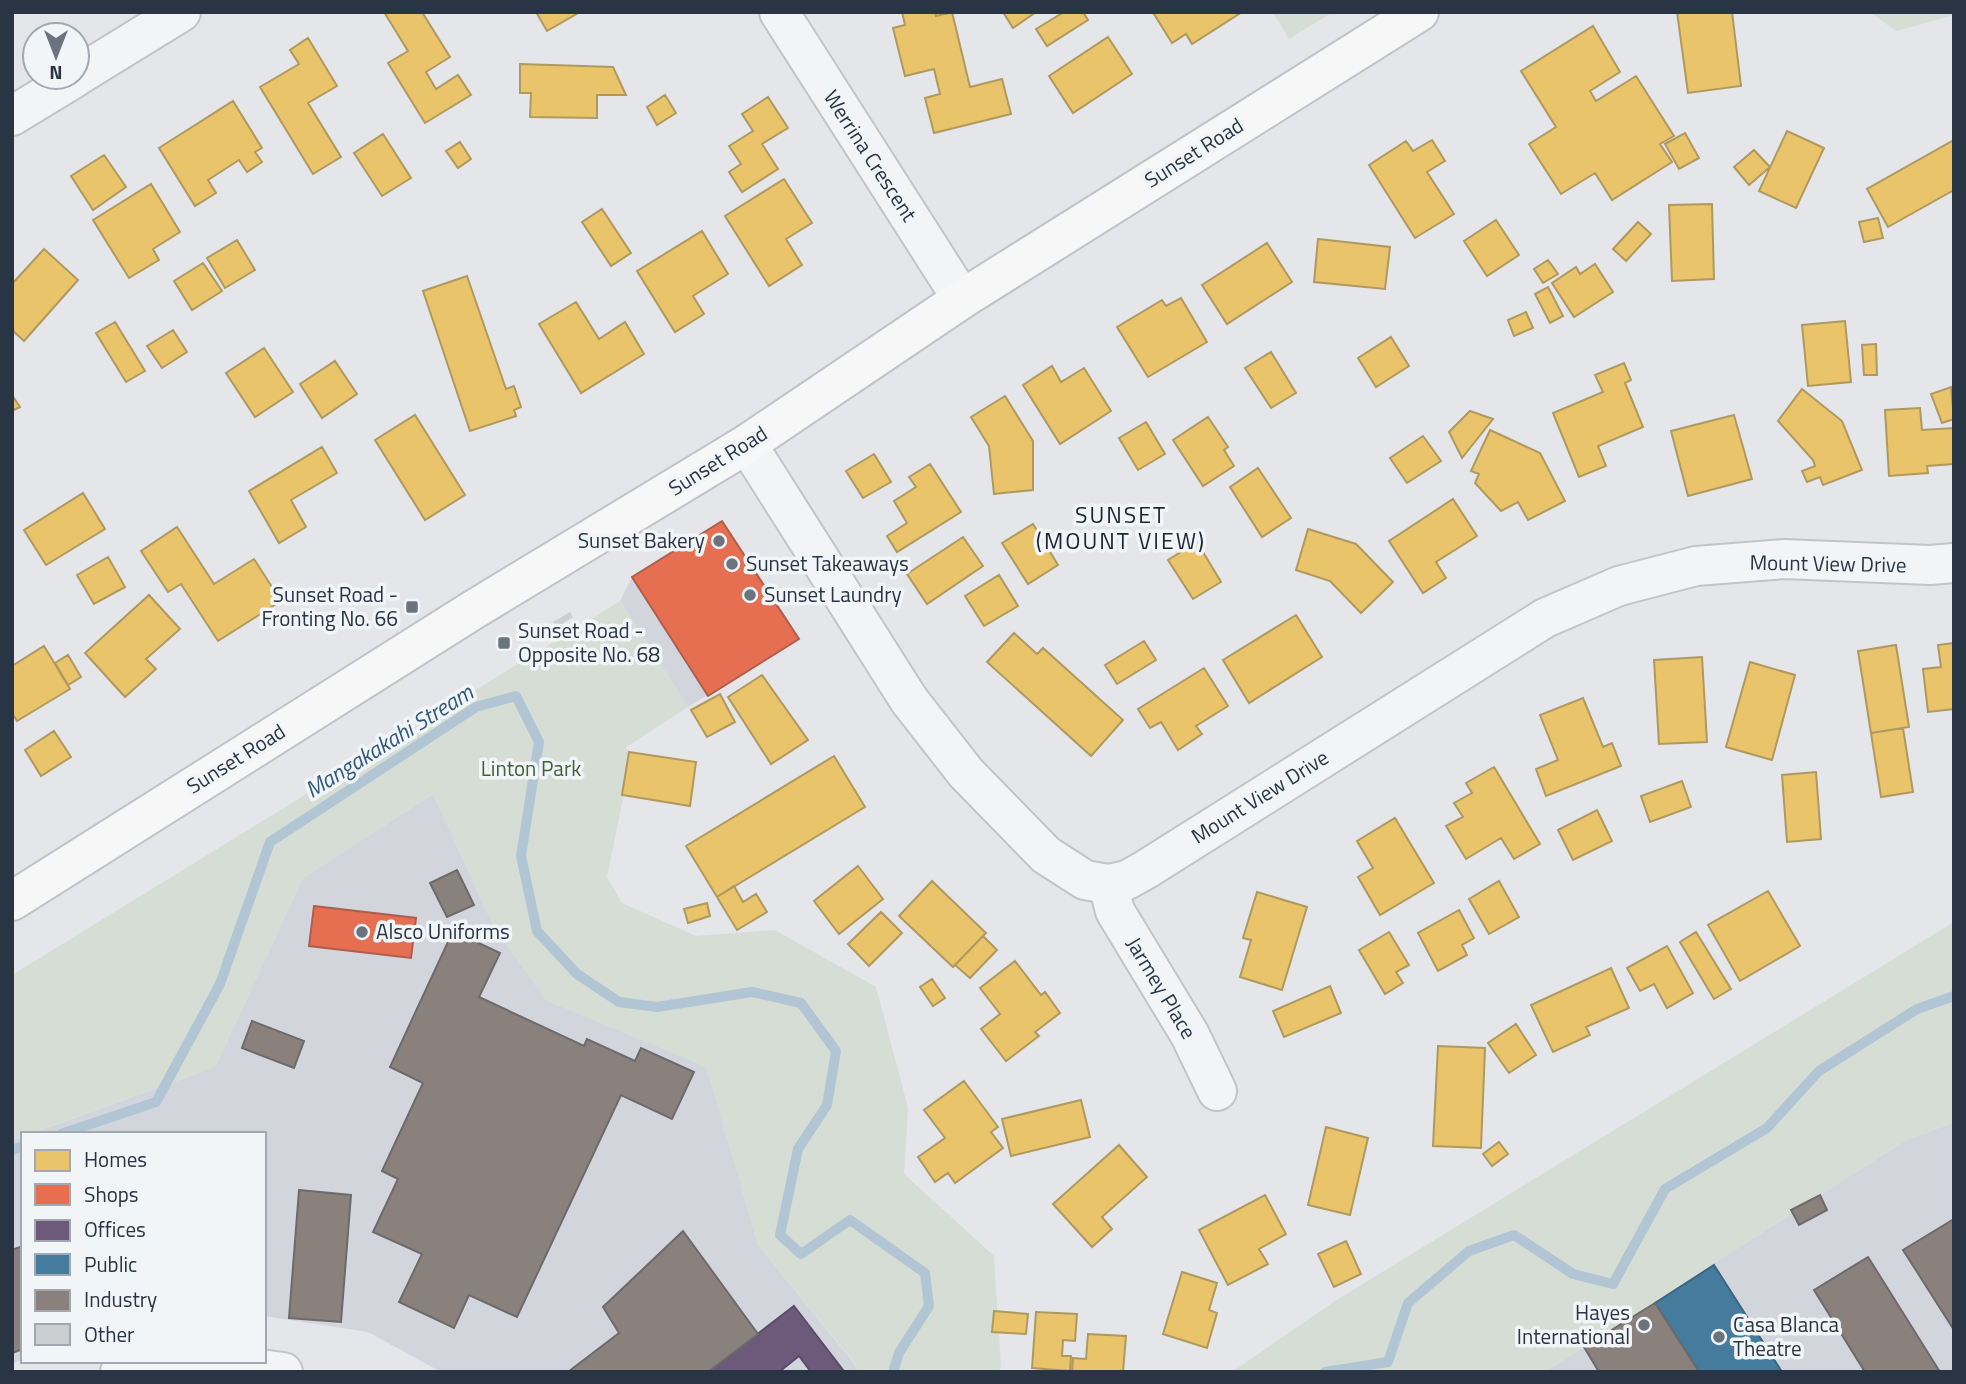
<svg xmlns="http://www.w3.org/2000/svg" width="1966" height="1384" font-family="'Titillium Web',sans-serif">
	<rect width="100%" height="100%" fill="#e4e6e9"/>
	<path fill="#d2d6dc" d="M722,521L799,639L688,707L620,601L632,577Z
		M433,794L493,925L546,1000L707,1067L758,1245L857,1367V1372H441L368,1332L264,1316V1134H30L215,1067L303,878Z
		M1954,1122V1372H1545L1903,1142Z
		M23,1136V1359L12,1364V1140Z"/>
	<path fill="#d5ddd4" d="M1273,12H1333L1289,39Z
		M1870,12H1954V15L1896,31Z
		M620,601L688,707L626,747L631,758L607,877L622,903L696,936L775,930L876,987L908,1108L904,1174L994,1256L1001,1367L998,1372H857V1366L758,1245L706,1067L546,1000L493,925L433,794L303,878L215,1067L12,1140V975Z
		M1954,922V1122L1903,1142L1545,1372H1232L1335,1301Z"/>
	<path fill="#e9c46a" stroke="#af995f" stroke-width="2" d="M384,12H422L450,57L426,72L436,89L458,75L471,95L425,123L388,63L408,51Z
		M536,12H580L547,31Z
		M902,12H935L936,16L952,12L970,87L1002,79L1011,114L934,133L925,98L940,94L934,69L905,76L893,28L905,25Z
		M1003,12H1036L1013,28Z
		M1064,12H1083L1088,20L1047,46L1036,29Z
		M1157,12H1242L1192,44L1186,34L1172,43L1154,14Z
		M1677,12H1732L1741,86L1688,93Z
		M1593,26L1620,72L1590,91L1596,101L1636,76L1674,136L1660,144L1672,162L1612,200L1595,173L1561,194L1529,144L1556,127L1521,71Z
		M1108,37L1132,74L1073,113L1049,76Z
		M308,38L337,86L308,103L341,157L313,174L260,87L299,64L290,50Z
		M520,64L613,67L626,95H597V118L530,117L531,93H520Z
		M665,95L676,113L657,125L647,107Z
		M768,97L788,128L762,144L778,169L742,192L729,172L741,164L729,146L753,131L742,114Z
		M233,101L262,148L255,152L262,162L247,172L239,160L208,180L216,193L195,206L159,148Z
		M1787,131L1824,148L1796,208L1759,191Z
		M1685,133L1699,158L1679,169L1665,144Z
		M383,134L411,178L382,196L354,153Z
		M1432,140L1445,161L1427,172L1454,214L1415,238L1369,165L1406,141L1413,151Z
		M1954,140V190L1888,227L1867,189Z
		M460,142L471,159L458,168L446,151Z
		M1754,150L1770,167L1749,185L1734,167Z
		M104,155L126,187L93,210L71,176Z
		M784,179L812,223L786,239L802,265L769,286L725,216Z
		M151,184L180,232L153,249L159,260L129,278L93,220Z
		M1712,204L1714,279L1672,281L1669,205Z
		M602,209L631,253L611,266L582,222Z
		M1878,218L1883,238L1864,242L1859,222Z
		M1496,220L1519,255L1487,276L1464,241Z
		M1638,222L1651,234L1626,261L1613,249Z
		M702,231L728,274L693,296L704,314L675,332L637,271Z
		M1318,239L1390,247L1385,289L1314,282Z
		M237,240L255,270L225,288L207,258Z
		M1267,243L1292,282L1227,324L1202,285Z
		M44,249L78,280L24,341L12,330V284Z
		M1548,260L1558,274L1543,283L1534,269Z
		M203,263L222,291L192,310L174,281Z
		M1595,264L1613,292L1574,317L1552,283L1576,267L1580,274Z
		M467,276L506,389L514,386L521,407L514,410L516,416L470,431L423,291Z
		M1548,287L1563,316L1550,323L1535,294Z
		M1181,298L1207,342L1148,377L1117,327L1162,300L1166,306Z
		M576,302L599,339L625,322L644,354L581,393L539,324Z
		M1526,312L1533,328L1514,336L1508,320Z
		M1845,321L1851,382L1808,386L1802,325Z
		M115,322L145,371L126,382L96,333Z
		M173,330L187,352L162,368L147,346Z
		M1391,337L1409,366L1376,387L1358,358Z
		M1876,344L1877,375H1864L1862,345Z
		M264,348L293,392L255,417L226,373Z
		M1271,352L1296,393L1271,408L1245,368Z
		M335,361L357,394L322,418L300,384Z
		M1624,363L1631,380L1625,383L1643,427L1598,446L1606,466L1579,477L1553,413L1603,392L1595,375Z
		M1052,366L1061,382L1084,368L1111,411L1060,444L1023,385Z
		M1951,387L1954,419L1942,423L1931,394Z
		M1802,389L1842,421L1862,470L1823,485L1820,477L1807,482L1802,471L1815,466L1813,460L1778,421Z
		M12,395L20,407L12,411Z
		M1005,396L1033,441V490L994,494L989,446L971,417Z
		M1920,408L1922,430L1954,428V464L1927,466L1928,473L1889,476L1885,410Z
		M1470,411L1493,419L1462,458L1449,432Z
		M415,415L465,495L425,520L375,440Z
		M1734,415L1752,479L1688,496L1671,431Z
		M1208,417L1228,447L1224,450L1234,466L1203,486L1173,440Z
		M1146,422L1165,454L1138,470L1119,438Z
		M1490,430L1540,453L1565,501L1528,520L1518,502L1501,511L1475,483L1479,474L1471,471Z
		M1423,436L1441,461L1407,483L1390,458Z
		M322,447L337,473L291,500L306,527L279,543L249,491Z
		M874,454L891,482L863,498L846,471Z
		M930,464L961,512L897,552L887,536L907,523L894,501L916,487L909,477Z
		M1258,468L1291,518L1262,537L1230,487Z
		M83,493L105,529L46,565L24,530Z
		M1453,499L1477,536L1436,562L1446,578L1423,593L1389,541Z
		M1033,524L1058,565L1028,584L1002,543Z
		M177,527L214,584L254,559L281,601L218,641L181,584L168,592L141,551Z
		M1308,529L1356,544L1393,582L1361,613L1330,581L1296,570Z
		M963,537L983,566L927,604L907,574Z
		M1197,542L1221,582L1193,599L1168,560Z
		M108,557L125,587L94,604L77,575Z
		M999,575L1018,606L984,626L965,596Z
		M149,595L180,629L146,659L156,669L125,697L85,653Z
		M1296,615L1322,657L1249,703L1223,660Z
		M1014,633L1037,654L1043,648L1123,720L1091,756L987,662Z
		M1144,641L1156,660L1117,684L1105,665Z
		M1954,643V709L1928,712L1923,669L1941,667L1938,645Z
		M1896,645L1909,727L1871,733L1858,651Z
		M44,646L70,689L17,721L12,713V666Z
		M68,655L81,677L68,685L55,663Z
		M1702,657L1707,742L1659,744L1654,660Z
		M1750,662L1795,675L1772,760L1726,747Z
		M1204,668L1228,706L1196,726L1202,734L1178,750L1161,722L1150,728L1138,709Z
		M762,675L808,740L771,764L728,697Z
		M720,694L735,722L707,737L691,710Z
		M1583,698L1603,747L1612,743L1621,766L1546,796L1536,769L1558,760L1540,715Z
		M1903,728L1913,792L1881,797L1871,733Z
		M54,731L71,757L41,776L25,750Z
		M629,752L696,762L690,806L622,795Z
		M834,756L865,807L717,897L686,846Z
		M1494,767L1540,844L1514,859L1501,838L1466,859L1446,826L1463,817L1454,803L1472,793L1466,783Z
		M1816,772L1821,839L1787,842L1782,775Z
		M1682,781L1691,807L1650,822L1641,796Z
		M1597,810L1612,841L1573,860L1558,830Z
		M1395,818L1434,883L1380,915L1358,877L1373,868L1357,841Z
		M858,866L883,899L839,934L814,901Z
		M932,881L986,933L953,967L899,916Z
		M1499,881L1519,917L1489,934L1469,899Z
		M734,886L743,902L756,894L767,912L737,930L717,897Z
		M1768,891L1800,946L1740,981L1708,925Z
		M1257,892L1307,907L1282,990L1240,977L1251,940L1243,938Z
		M707,903L710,916L688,923L684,909Z
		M1459,910L1474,938L1462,945L1467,955L1438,971L1418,933Z
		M881,912L902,933L869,966L848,944Z
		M1389,932L1409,965L1396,972L1403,983L1385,994L1359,950Z
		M1696,932L1731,989L1714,999L1680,942Z
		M983,936L997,950L970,978L955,965Z
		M1667,946L1693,993L1667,1008L1654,984L1640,991L1627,968Z
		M1015,961L1041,995L1045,992L1060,1013L1035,1032L1039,1036L1006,1061L981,1029L1000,1014L980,988Z
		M1611,968L1629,1008L1586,1027L1590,1035L1553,1052L1531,1005Z
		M932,979L945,998L933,1006L920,987Z
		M1330,986L1341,1013L1284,1037L1273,1011Z
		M1516,1024L1536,1055L1509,1073L1488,1043Z
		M1438,1046L1485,1048L1481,1148L1433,1146Z
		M964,1081L998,1127L991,1132L1003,1148L955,1183L948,1173L935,1182L918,1157L945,1138L924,1110Z
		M1081,1100L1090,1137L1011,1156L1002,1119Z
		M1326,1127L1368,1138L1350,1215L1308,1205Z
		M1499,1142L1508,1154L1492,1166L1483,1154Z
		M1119,1145L1147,1177L1102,1217L1112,1229L1092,1247L1053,1204Z
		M1265,1195L1286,1234L1259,1249L1268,1264L1228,1285L1199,1230Z
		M1346,1241L1361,1274L1334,1287L1318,1254Z
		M1182,1272L1217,1283L1209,1310L1217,1313L1207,1348L1163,1334Z
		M994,1311L1028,1314L1026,1334L992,1332Z
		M1036,1312L1077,1314L1075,1341L1063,1340L1062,1356H1071L1070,1371L1032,1368Z
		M1088,1334L1126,1336L1123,1372H1072L1073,1358L1086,1359Z"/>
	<path fill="#e76f51" stroke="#ae5e4d" stroke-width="2" d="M722,521L799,639L708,696L632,577Z
		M314,906L416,918L411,958L309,946Z"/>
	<path fill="#6d597a" stroke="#594e6a" stroke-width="2" d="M794,1306L843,1370L840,1372H811L799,1356L779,1372H708Z"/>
	<path fill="#457b9d" stroke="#3d6682" stroke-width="2" d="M1714,1265L1782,1372H1699L1655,1303Z"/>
	<path fill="#8a817c" stroke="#6d6a6b" stroke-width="2" d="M457,870L474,905L447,917L430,883Z
		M453,931L500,953L479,997L584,1046L587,1039L635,1061L641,1048L694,1072L672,1119L621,1095L517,1317L469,1295L454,1328L399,1302L422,1254L373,1232L398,1179L382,1171L423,1083L390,1067Z
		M252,1021L304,1041L294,1068L242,1048Z
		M299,1190L351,1195L341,1322L289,1318Z
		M1820,1195L1827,1210L1799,1225L1791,1210Z
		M1954,1219V1330L1903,1250Z
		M683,1231L758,1334L708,1372H568L619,1333L603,1307Z
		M23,1246V1349L12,1353V1250Z
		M1868,1257L1940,1372H1865L1814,1290Z
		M1655,1303L1699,1372H1599L1584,1347Z"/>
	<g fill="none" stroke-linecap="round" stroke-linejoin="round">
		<path stroke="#b2c5d5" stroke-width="10" d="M61,1134L156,1102L220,984L270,842L476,707L516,696L539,742L521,856L537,931L577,974L619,1002L657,1007L752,992L801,1003L836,1051L827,1105L798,1149L780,1235L801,1254L850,1220L925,1273L929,1306L899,1353L893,1372
			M12,1150L23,1146
			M1325,1372L1388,1362L1408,1303L1469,1251L1514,1235L1573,1274L1613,1284L1665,1189L1767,1128L1819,1071L1917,1009L1954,996"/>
	</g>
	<path fill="#cccfd2" d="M570,612L573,617L557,627L553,622Z"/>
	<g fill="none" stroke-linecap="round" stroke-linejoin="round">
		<g stroke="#c2c4c7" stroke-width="42">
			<path id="minor" d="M779,12L962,299
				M77,76L181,12
				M12,116L76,77
				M747,444L909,700L966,773L1046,855L1085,880L1108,884L1127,880L1145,870L1545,618L1619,586L1696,566L1784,559L1930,565L1954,563
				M1108,884L1115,911L1190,1035L1217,1091
				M120,1372L206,1362L283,1372"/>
		</g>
		<g stroke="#c0c3c7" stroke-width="42">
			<path id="major" d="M12,901L473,610L747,444L962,299L1419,12"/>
		</g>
		<use href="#minor" stroke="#f3f4f6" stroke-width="38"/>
		<use href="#major" stroke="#f7f7f7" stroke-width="38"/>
	</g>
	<g fill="#6a737e" stroke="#f2f5f8" stroke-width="2.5">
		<circle cx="719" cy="541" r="7"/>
		<circle cx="732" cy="564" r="7"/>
		<circle cx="750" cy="595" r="7"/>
		<rect x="405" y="600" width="14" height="14" rx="3.5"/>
		<rect x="497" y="636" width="14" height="14" rx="3.5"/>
		<circle cx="362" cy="932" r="7"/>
		<circle cx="1644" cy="1325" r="7"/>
		<circle cx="1719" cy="1337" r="7"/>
	</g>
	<g text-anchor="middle" stroke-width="7" stroke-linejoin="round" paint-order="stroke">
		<g font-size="21" fill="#293544" stroke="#f2f5f8">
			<text transform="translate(1194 153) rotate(-32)" y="7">Sunset Road</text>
			<text transform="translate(870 156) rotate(57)" y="7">Werrina Crescent</text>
			<text transform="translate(718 461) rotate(-32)" y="7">Sunset Road</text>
			<text transform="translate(1828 564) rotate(1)" y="7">Mount View Drive</text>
			<text transform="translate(236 759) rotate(-32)" y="7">Sunset Road</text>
			<text transform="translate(1260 797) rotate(-32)" y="7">Mount View Drive</text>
			<text transform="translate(1161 988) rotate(59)" y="7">Jarmey Place</text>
		</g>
		<g font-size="21" fill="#293544" stroke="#f2f5f8" text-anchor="start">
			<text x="705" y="548" text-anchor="end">Sunset Bakery</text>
			<text x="746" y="571">Sunset Takeaways</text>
			<text x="398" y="602" text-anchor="end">Sunset Road -<tspan x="398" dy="24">Fronting No. 66</tspan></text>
			<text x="764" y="602">Sunset Laundry</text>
			<text x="518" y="638">Sunset Road -<tspan x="518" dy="24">Opposite No. 68</tspan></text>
			<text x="376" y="939">Alsco Uniforms</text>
			<text x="1630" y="1320" text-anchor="end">Hayes<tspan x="1630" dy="24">International</tspan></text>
			<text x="1733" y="1332">Casa Blanca<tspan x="1733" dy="24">Theatre</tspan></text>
		</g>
		<g font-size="21" fill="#416036" stroke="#f2f5f8">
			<text x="531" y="776">Linton Park</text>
		</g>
		<g font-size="23" letter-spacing="2" fill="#1b2634" stroke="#f2f5f8">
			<text x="1121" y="523">SUNSET<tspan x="1121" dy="26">(MOUNT VIEW)</tspan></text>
		</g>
		<g font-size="23" font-style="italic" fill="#315779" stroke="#f2f5f8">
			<text transform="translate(389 741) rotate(-32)" y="8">Mangakakahi Stream</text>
		</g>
	</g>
	<rect width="1966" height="1384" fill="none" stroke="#293544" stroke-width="28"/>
	<rect x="21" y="1132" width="245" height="231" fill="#f2f5f8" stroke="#a2a8b0" stroke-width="2"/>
	<rect x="35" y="1150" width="35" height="21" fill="#e9c46a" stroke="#a2a8b0" stroke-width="2"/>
	<text x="84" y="1167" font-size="21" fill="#293544">Homes</text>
	<rect x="35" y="1184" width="35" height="21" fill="#e76f51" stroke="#a2a8b0" stroke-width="2"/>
	<text x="84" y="1202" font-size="21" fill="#293544">Shops</text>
	<rect x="35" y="1220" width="35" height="21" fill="#6d597a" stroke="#a2a8b0" stroke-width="2"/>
	<text x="84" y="1237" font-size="21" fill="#293544">Offices</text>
	<rect x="35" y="1254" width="35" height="21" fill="#457b9d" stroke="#a2a8b0" stroke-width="2"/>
	<text x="84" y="1272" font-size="21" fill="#293544">Public</text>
	<rect x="35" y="1290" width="35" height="21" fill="#8a817c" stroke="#a2a8b0" stroke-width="2"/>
	<text x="84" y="1307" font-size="21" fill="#293544">Industry</text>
	<rect x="35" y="1324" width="35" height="21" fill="#cccfd2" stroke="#a2a8b0" stroke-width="2"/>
	<text x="84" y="1342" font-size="21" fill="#293544">Other</text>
	<g transform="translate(56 56) rotate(180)"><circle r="33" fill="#f2f5f8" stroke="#a2a8b0" stroke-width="2"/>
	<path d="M0-5L12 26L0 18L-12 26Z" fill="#6a737e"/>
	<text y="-10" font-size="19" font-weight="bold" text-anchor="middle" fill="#293544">N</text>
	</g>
</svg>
